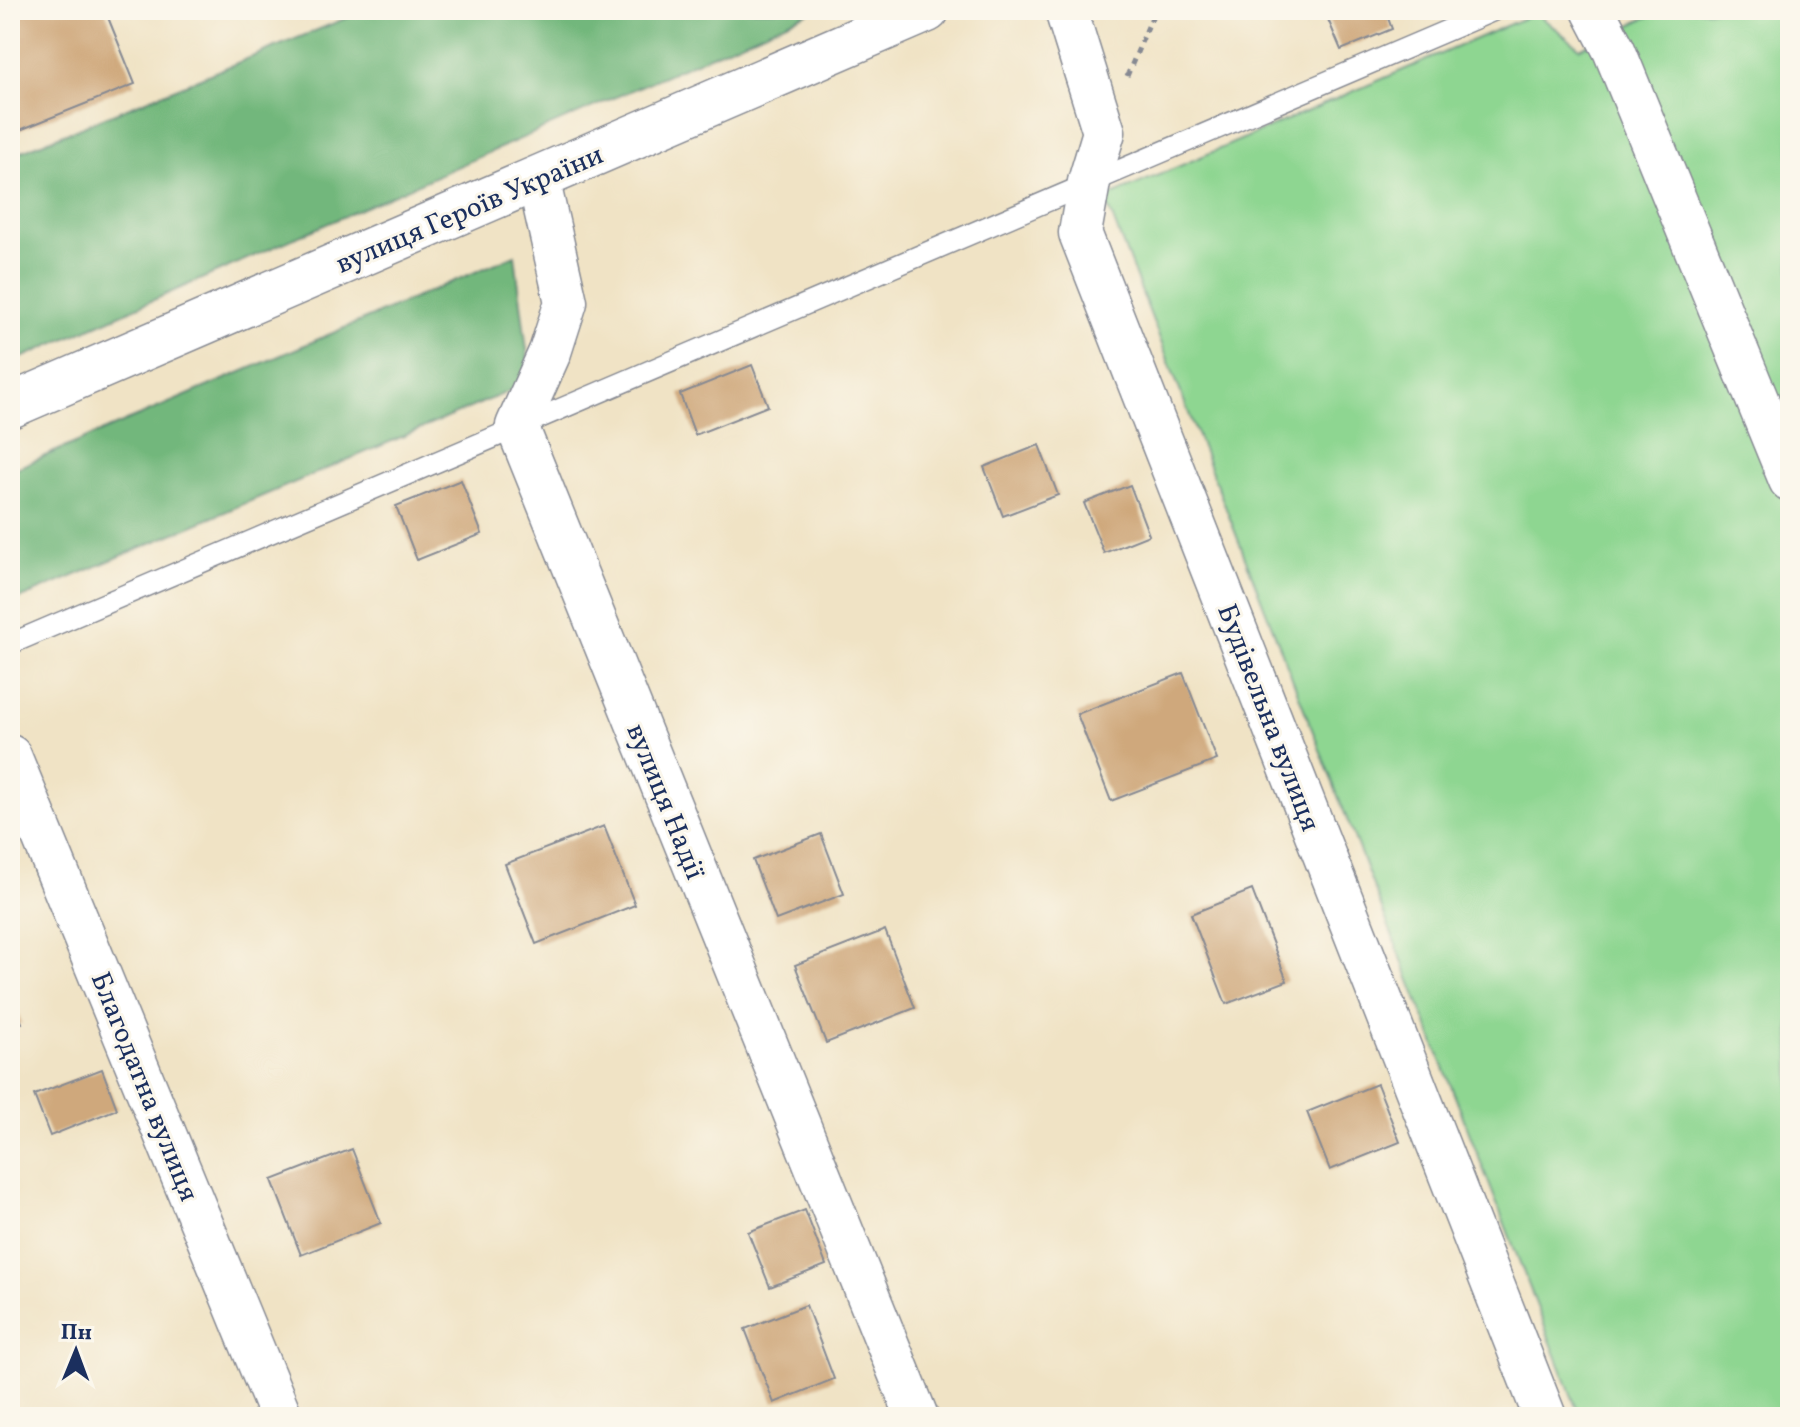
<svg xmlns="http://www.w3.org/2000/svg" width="1800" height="1427" font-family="Vollkorn,serif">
	<rect width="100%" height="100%" fill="#fbf7ec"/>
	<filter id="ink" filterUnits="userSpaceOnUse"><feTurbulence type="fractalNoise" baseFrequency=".0125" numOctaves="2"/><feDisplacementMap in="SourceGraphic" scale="16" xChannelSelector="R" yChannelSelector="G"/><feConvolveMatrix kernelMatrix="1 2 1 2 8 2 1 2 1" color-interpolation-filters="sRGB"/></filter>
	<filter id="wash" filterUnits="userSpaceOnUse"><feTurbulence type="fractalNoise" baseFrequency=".006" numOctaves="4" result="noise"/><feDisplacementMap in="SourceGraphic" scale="32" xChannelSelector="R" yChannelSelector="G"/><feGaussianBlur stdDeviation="1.8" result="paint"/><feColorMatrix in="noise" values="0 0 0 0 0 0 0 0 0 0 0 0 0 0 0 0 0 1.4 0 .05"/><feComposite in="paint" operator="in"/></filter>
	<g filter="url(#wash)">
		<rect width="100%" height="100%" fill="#f0e3c5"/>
		<path fill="#8ed691" stroke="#548278" stroke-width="2" d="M1663,10H1790V1417H1580L1105,198L1536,13L1580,48Z"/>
		<path fill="#72b77b" stroke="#46736c" stroke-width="2" d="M366,10H814L10,363V156Z
			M515,255L531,382L10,603V471Z"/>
		<g id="blocks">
			<path fill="#cfa87b" d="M105,10L135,84L10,134V11Z
				M1324,10H1385L1392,29L1341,50Z
				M752,365L768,406L695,435L680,394Z
				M1039,445L1058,495L1003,516L984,467Z
				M461,480L482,534L417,560L396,506Z
				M1130,485L1149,535L1104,553L1084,503Z
				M1183,673L1217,760L1111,801L1077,714Z
				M604,826L635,905L536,944L505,864Z
				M821,834L844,894L776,920L753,860Z
				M1252,890L1287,981L1226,1004L1191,914Z
				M885,930L915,1008L826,1043L795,965Z
				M10,993L22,1023L10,1028Z
				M102,1069L117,1109L50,1136L34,1095Z
				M1377,1084L1400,1142L1330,1170L1307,1112Z
				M352,1149L381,1223L301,1255L272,1180Z
				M805,1210L826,1265L770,1287L748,1232Z
				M806,1305L834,1379L774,1403L745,1329Z"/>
		</g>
	</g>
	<g filter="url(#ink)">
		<use href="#blocks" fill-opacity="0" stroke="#868992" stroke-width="2"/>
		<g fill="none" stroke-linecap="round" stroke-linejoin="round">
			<g stroke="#868992" stroke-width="23">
				<path id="lane" d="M10,644L1495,10"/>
			</g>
			<g stroke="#868992" stroke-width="45">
				<path id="street" d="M1066,10L1104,132L1089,182L1080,233L1545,1417
					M1593,10L1614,50L1790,480
					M538,178L566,302L550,352L517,426L917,1417
					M10,756L281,1417"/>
			</g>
			<g stroke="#868992" stroke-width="47">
				<path id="secondary" d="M10,406L927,10"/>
			</g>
			<path stroke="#868992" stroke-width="5" stroke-dasharray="6 6" stroke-linecap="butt" d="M1127,76L1155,10"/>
			<use href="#lane" stroke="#fff" stroke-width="20"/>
			<use href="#street" stroke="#fff" stroke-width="42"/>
			<use href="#secondary" stroke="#fff" stroke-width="44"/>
		</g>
	</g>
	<g text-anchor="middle" stroke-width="6" stroke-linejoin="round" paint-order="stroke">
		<g font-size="28" fill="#1b2f5e" stroke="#fbf7ec">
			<text transform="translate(469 208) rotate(-23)" y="10">вулиця Героїв України</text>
			<text transform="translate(1270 717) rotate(69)" y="10">Будівельна вулиця</text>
			<text transform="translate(667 801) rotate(68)" y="10">вулиця Надії</text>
			<text transform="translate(146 1086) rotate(68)" y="10">Благодатна вулиця</text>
		</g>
	</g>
	<rect width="1800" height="1427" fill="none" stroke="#fbf7ec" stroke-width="40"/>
	<g transform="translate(76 1351) rotate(1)" stroke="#fbf7ec" stroke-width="6" paint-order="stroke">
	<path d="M0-6L14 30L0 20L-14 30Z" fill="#1b2f5e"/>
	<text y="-12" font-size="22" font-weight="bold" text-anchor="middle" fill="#1b2f5e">Пн</text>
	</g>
</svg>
